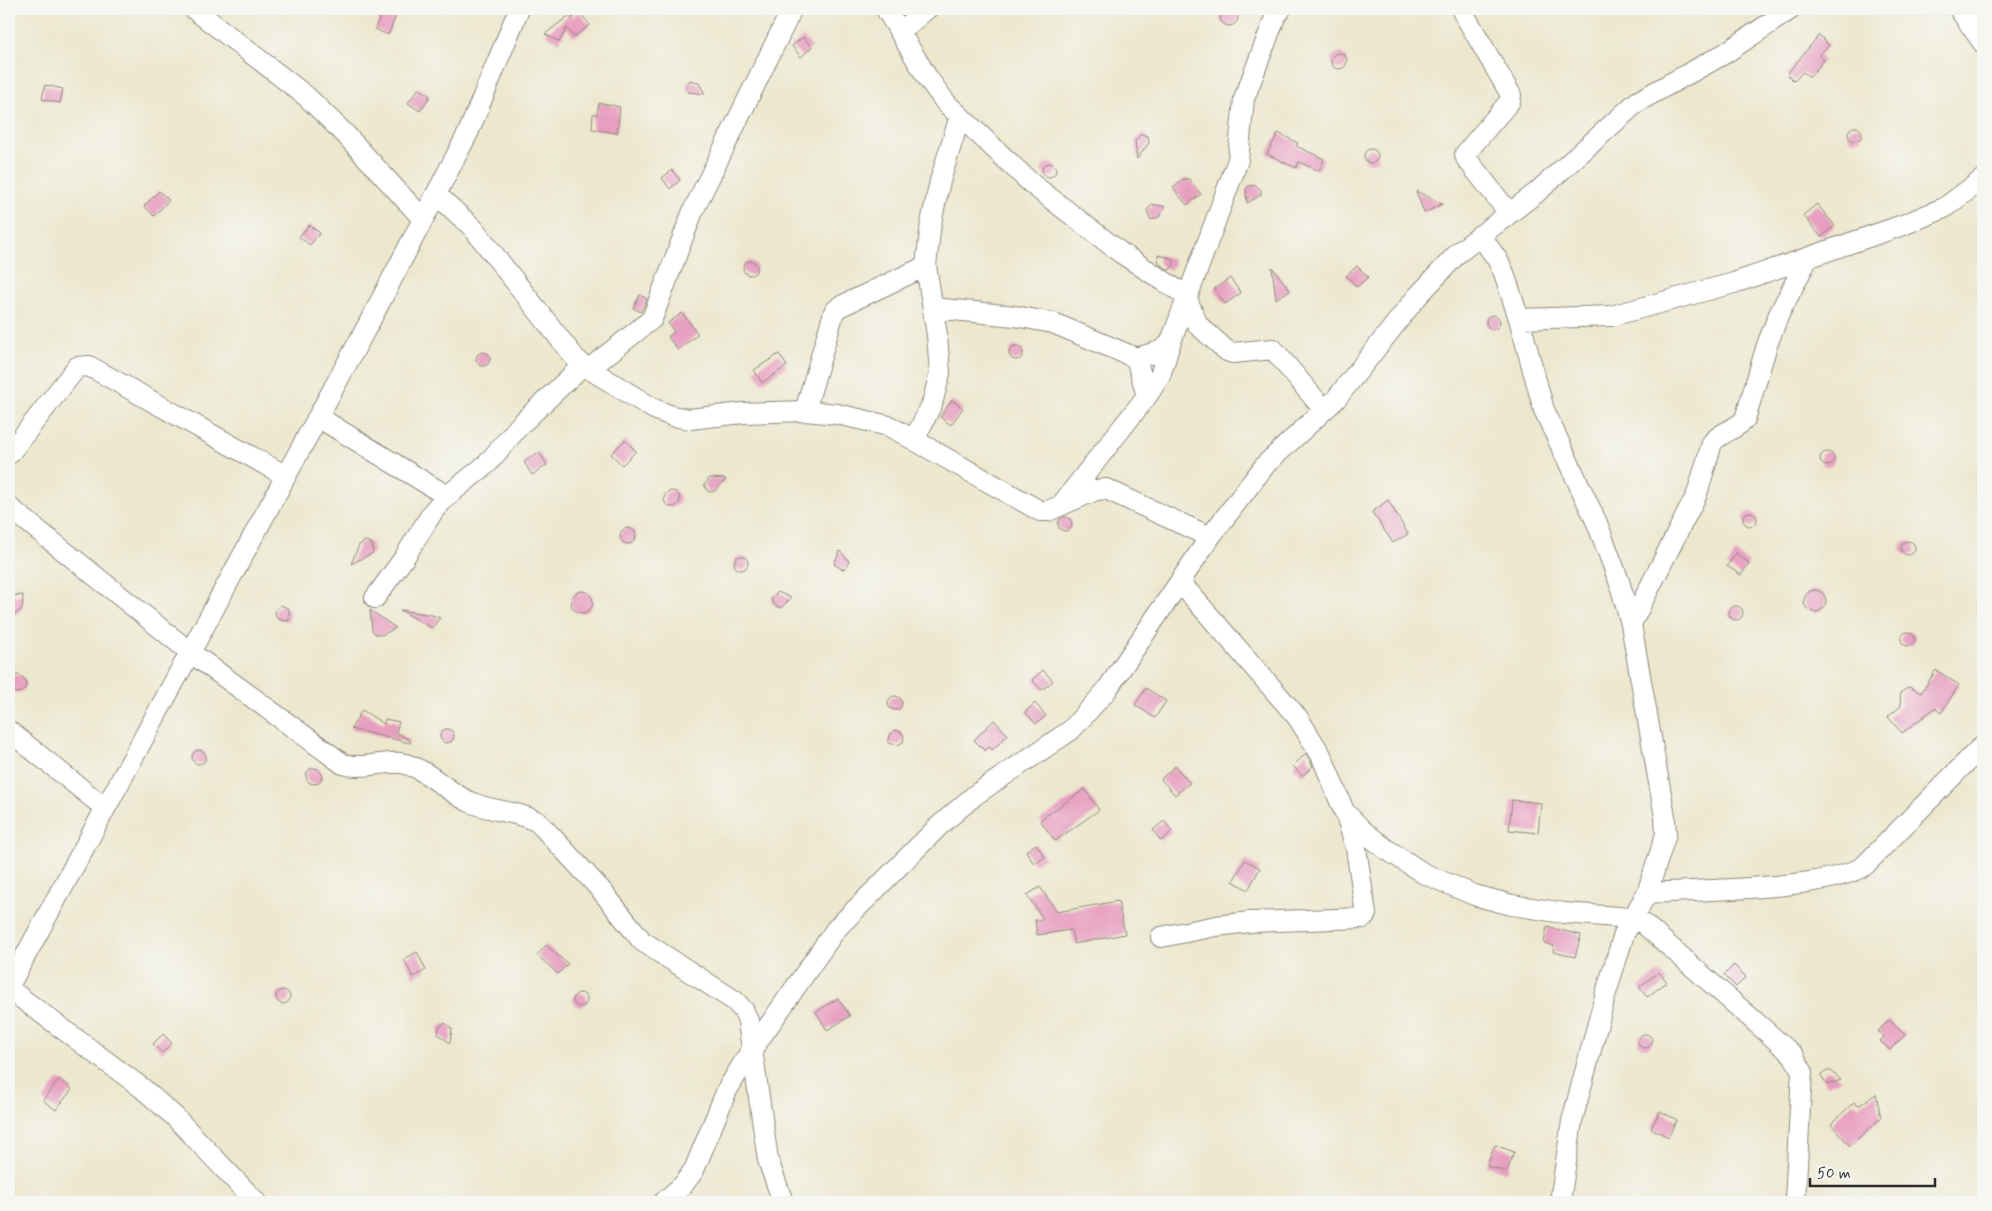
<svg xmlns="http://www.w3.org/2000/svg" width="1992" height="1211" font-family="Mynerve,sans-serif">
	<rect width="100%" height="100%" fill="#f6f6f2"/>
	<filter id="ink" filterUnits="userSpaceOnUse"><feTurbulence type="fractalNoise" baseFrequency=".02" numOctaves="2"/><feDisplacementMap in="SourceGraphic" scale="10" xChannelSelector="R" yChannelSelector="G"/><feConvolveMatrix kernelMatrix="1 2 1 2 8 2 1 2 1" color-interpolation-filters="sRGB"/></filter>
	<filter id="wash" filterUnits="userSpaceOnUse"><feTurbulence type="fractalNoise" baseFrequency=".0096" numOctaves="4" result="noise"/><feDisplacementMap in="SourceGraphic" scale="20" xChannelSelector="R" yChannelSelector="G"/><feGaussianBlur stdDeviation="1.12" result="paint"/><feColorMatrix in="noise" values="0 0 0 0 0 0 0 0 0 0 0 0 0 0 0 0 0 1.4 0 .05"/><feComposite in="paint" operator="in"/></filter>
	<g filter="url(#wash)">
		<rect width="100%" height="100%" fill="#ece7cd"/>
		<g id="blocks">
			<path fill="#e79fc0" d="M1220 17a9 9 0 1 1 18 0a9 9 0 1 1-18 0Z
				M383,9H399L388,35L375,29Z
				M575,11L571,19L579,12L590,25L574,37L567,28L559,42L545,34Z
				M1819,35L1829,45L1819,55L1824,60L1810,77L1803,72L1794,81L1787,74Z
				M803,37L812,47L801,57L792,46Z
				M1331 61a8 8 0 1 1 16 0a8 8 0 1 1-16 0Z
				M690,80L699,83L705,94L688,92L686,85Z
				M45,85L63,89L60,103L42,99Z
				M419,88L430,96L420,111L408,103Z
				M599,103L620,107L617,133L592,129L593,114H597Z
				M1848 134a7 7 0 1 1 14 0a7 7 0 1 1-14 0Z
				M1278,133L1298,143L1296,146L1324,159L1319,171L1299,162L1296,168L1267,154Z
				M1141,134L1148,136L1149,143L1137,159L1135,141Z
				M1364 156a7 7 0 1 1 14 0a7 7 0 1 1-14 0Z
				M1042 170a7 7 0 1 1 14 0a7 7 0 1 1-14 0Z
				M672,170L680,180L670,189L662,178Z
				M1184,179H1189L1201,194L1187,205L1173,188Z
				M1256,185L1261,190V195L1247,203L1246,190L1249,186Z
				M159,191L169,200L154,216L144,206Z
				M1416,191L1442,204L1424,213Z
				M1152,204L1165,207L1159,217L1151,220L1147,211Z
				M1817,204L1835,226L1821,237L1803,215Z
				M309,225L320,233L310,245L299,237Z
				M1158,255L1172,258L1174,264L1171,269L1169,270L1159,264Z
				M743 268a7 7 0 1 1 14 0a7 7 0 1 1-14 0Z
				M1357,266L1368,277L1357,287L1346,276Z
				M1272,267L1290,290L1276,299Z
				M1230,278L1241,293L1225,304L1214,289Z
				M640,295L647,299L641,312L633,308Z
				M682,313L698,334L678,350L668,337L674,332L668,323Z
				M1486 322a7 7 0 1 1 14 0a7 7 0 1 1-14 0Z
				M1009 353a7 7 0 1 1 14 0a7 7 0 1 1-14 0Z
				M476 359a7 7 0 1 1 14 0a7 7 0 1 1-14 0Z
				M779,354L787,366L762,383L754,370Z
				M952,400L963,408L951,425L940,417Z
				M625,440L636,451L622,465L611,454Z
				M539,452L547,465L532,475L524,462Z
				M1820 459a7 7 0 1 1 14 0a7 7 0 1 1-14 0Z
				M710,478L726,479L715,491L709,492L704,485Z
				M664 499a8 8 0 1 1 16 0a8 8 0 1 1-16 0Z
				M1388,500L1408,534L1393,543L1372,512Z
				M1743 519a7 7 0 1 1 14 0a7 7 0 1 1-14 0Z
				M1058 524a7 7 0 1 1 14 0a7 7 0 1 1-14 0Z
				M620 536a8 8 0 1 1 16 0a8 8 0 1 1-16 0Z
				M365,541L372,543L373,553L351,564L359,545Z
				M1901 548a7 7 0 1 1 14 0a7 7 0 1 1-14 0Z
				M840,551L849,561L846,568L842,569L834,564Z
				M1736,553L1749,563L1741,575L1727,566Z
				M734 563a7 7 0 1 1 14 0a7 7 0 1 1-14 0Z
				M1804 601a11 11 0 1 1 22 0a11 11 0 1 1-22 0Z
				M571 602a11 11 0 1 1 22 0a11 11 0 1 1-22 0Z
				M778,592L791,598L781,608L774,605L771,599Z
				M23,595L22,609L9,619V596Z
				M281,605L289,609V621L280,620L276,617L275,610Z
				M1729 613a7 7 0 1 1 14 0a7 7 0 1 1-14 0Z
				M370,610L396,628L382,635L375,634L372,630Z
				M400,610L432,615L440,618L432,628Z
				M1901 639a7 7 0 1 1 14 0a7 7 0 1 1-14 0Z
				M1043,670L1053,681L1042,690L1032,680Z
				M1936,670L1959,685L1941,713L1935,708L1902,733L1888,717L1901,706L1900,693L1909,687L1921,693Z
				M8 684a9 9 0 1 1 18 0a9 9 0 1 1-18 0Z
				M1146,688L1166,701L1155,718L1135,705Z
				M888 703a7 7 0 1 1 14 0a7 7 0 1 1-14 0Z
				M1035,703L1046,716L1036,724L1025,712Z
				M362,710L384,724L385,719L399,722L396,732L411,741L410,743L351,729Z
				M994,720L1008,735L992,750L989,747L985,751L974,740Z
				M440 736a7 7 0 1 1 14 0a7 7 0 1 1-14 0Z
				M895,730L901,732L904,736L903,742L898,745L888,743L890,735Z
				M192 757a7 7 0 1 1 14 0a7 7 0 1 1-14 0Z
				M1306,753L1313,766L1302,776L1293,766Z
				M1175,766L1190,783L1175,795L1161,779Z
				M306 776a8 8 0 1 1 16 0a8 8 0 1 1-16 0Z
				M1085,789L1099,810L1055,841L1040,820Z
				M1512,800L1541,803L1538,833L1509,830Z
				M1164,821L1172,831L1161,841L1153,830Z
				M1036,844L1045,857L1034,864L1026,851Z
				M1245,860L1260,868L1248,890L1233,881Z
				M1040,887L1057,912L1118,901L1125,934L1074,944L1071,930L1037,935L1035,920L1043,919L1027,895Z
				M1547,927L1581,935L1575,957L1553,952L1554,946L1544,943Z
				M546,945L568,964L558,974L537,955Z
				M417,952L426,970L413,977L404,959Z
				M1734,965L1746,977L1736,987L1724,975Z
				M1659,972L1667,982L1647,997L1639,987Z
				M276 997a7 7 0 1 1 14 0a7 7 0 1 1-14 0Z
				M573 1000a7 7 0 1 1 14 0a7 7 0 1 1-14 0Z
				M838,998L850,1016L827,1030L816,1012Z
				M1889,1020L1905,1035L1890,1050L1880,1041L1884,1037L1878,1031Z
				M445,1023L452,1029L450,1043L438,1034L439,1027Z
				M163,1034L172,1043L162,1053L153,1044Z
				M1638 1041a7 7 0 1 1 14 0a7 7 0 1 1-14 0Z
				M1827,1071H1831L1841,1080L1827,1085L1821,1075Z
				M59,1079L72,1089L56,1110L43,1100Z
				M1876,1094L1881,1118L1850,1146L1831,1124L1854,1102L1858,1106Z
				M1660,1111L1677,1120L1668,1137L1651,1128Z
				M1495,1145L1514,1152L1507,1172L1487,1166Z"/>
		</g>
	</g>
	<g filter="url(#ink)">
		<use href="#blocks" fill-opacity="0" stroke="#8c897c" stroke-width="1"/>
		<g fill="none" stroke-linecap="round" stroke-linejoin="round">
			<g stroke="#8c897c" stroke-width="22">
				<path id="minor" d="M194,9L306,96L346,135L423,219
					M886,9L927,77L946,103L1032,184L1121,253L1179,291L1187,299L1198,325L1227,351L1233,353L1273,349L1324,410
					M1461,9L1511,95L1510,101L1465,154L1466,158L1509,213
					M1959,9L1983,43
					M900,32L927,9
					M436,194L473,228L575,358L583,365L654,409L672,416L690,419L743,413L805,411L837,414L889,426L1040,511H1048L1096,490L1106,489L1210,537
					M1480,235L1497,259L1504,273L1519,319L1544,410L1597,523L1619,581L1631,624L1665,817L1666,834L1647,893L1624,934L1606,993L1572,1121L1560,1202
					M933,308L1015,316L1053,323L1136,358L1160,351L1170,344L1238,160L1244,99L1276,15L1281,9
					M1519,319L1611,316L1734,283L1903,225L1944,208L1983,179
					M1136,358L1147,396
					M589,369L652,319L693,211L792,9
					M805,411L834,312L839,307L926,266
					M318,417L447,496
					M914,440L932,404L940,373L937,335L926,266L931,223L940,181L960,116
					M9,454L77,367L89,366L286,476
					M1062,504L1147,396L1160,376L1170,344
					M9,507L190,652L343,764C363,770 381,761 401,763C425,767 446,791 468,801C490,812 516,810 538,822L601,890L642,941L735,1001L744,1011L748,1021L768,1160L783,1202
					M1180,582L1298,718L1321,755L1344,811L1363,831L1386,849L1423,873L1474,895L1512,905L1564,913L1631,918L1644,924L1793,1055L1802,1071L1795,1202
					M375,598L404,558L434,510L447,496L487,464L520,425L583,365
					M1631,624L1697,494L1712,443C1720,432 1736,430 1745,419L1767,345L1779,314L1808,258
					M9,731L105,808
					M1647,893C1694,890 1831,890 1865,865L1983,745
					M1161,937L1216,926L1250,922L1363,918L1366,914L1356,848L1347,818
					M9,986L370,321L468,133L519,9
					M9,989L142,1088L175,1117L256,1202
					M664,1202L683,1185L694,1170L727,1090L747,1057L836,929L939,826L975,795L1071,730L1106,691L1210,537L1266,464L1336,399L1416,298L1458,253L1536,193L1637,102L1724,54L1791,9"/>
			</g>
			<use href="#minor" stroke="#fff" stroke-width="20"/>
		</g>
	</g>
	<rect width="1992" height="1211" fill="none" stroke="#f6f6f2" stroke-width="30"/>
	<path d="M1810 1178v8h125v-8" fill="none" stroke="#2b2b2b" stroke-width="2.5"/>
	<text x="1817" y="1178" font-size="15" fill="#2b2b2b" stroke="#f6f6f2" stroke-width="4" paint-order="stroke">50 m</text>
</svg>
